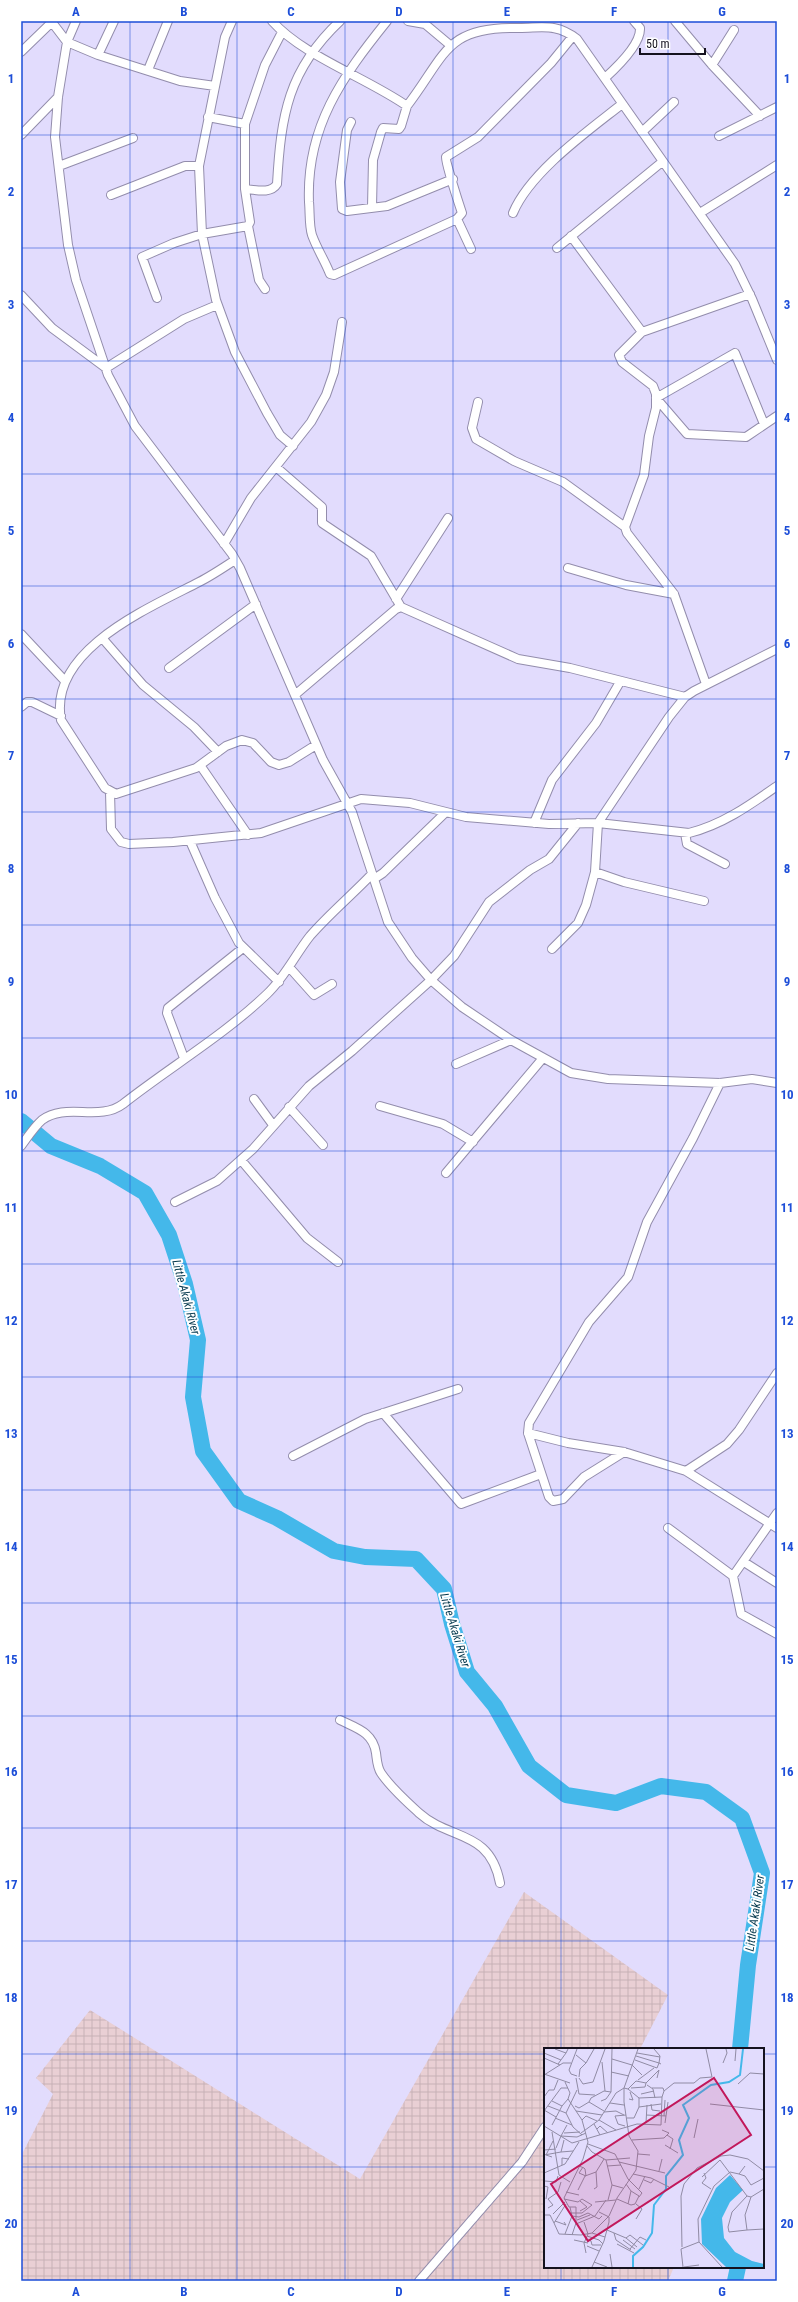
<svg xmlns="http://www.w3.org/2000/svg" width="798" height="2302" font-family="'Roboto Condensed',sans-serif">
	<defs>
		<pattern id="industrial-grid" width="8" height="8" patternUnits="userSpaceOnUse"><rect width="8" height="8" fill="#e9cfd4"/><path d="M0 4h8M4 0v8" fill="none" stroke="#c7b1b6"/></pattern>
	</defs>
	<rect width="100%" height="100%" fill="#e2dcfd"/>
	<path fill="url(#industrial-grid)" d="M524,1892L668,1995L640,2049H545V2267H674L668,2281H21V2156L53,2094L36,2078L90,2010L360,2179Z"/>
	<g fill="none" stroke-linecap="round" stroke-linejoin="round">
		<path stroke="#44b8ea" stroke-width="16" d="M21,1121L51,1146L100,1166L145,1193L169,1235L185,1284L198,1340L193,1397L203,1451L239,1501L277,1518L334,1551L365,1557L416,1559L444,1589L452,1624L467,1672L495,1706L529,1766L566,1795L616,1803L661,1786L706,1792L742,1818L762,1873L748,1965L740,2049
			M735,2281L738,2267"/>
		<g stroke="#938dac" stroke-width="10">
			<path id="minor" d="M51,21L67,42L98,55L180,81L215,86
				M76,21L67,42L58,97L55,137L68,245L76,280L108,375L135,426L232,554L240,568L323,760L352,812L388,922L412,958L431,980L462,1007L511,1040L571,1073L608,1079L720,1083L752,1079L777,1083
				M232,21L225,37L199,166L202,234L216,300L235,352L267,413L280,435L293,446
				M272,21C303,56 367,78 407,106C446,55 445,26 519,28C543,28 556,23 577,39L735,264L752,299L777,360
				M387,21C342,77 306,127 309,202C310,212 309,226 312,235C317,249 325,261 330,274L334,275L457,219L462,213C459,204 445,161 446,157L478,137L551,63L573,36
				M408,21L425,24L450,45
				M675,21L712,65L760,116
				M21,52L52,22
				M98,55L114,21
				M712,65L734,30
				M148,70L168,21
				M605,78C616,68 641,44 640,28L634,21
				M208,117L245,124
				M351,122L347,130L340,182L342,209L347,211L387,206L453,179
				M642,132L674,102
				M21,135L58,97
				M719,136L777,107
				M59,166L133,138
				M245,189V124L265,65L282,32
				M111,195L185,166H199
				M372,207L373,160L381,132L383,128L399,129L401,126L407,106
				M513,213C530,172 588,131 622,104
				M700,213L777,165
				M457,219L471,249
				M248,226L259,280L265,289
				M571,236L642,332
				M557,248L662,162
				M21,295L52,328L106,368L184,319L217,305
				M157,298L142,257L174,243L202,234L248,226L250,222L245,189C256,190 271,194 277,184C281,115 288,70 340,21
				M478,402L472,428L476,439L514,461L563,482L625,527
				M764,424L735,353L656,398L687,434L746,437L777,416
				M276,467L322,507V523L371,556L401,607
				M224,544L251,498L311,422L326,395L334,372L342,322
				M235,560C223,568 211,576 199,582C149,608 48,650 61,720L105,788L116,794L196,768L226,746L242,740L253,743L271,762L279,765L289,762L316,745
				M568,568L626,585L674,594
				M396,599L448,518
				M21,634L65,681
				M103,639L143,685L194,727L218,752
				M169,668L256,604
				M706,684L674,594L627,533L625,527L644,475L649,436L656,408V394L653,386L622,362L619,355L642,332L750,294
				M296,694L396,609L401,607L518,659L570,668L685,697
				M21,707L27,702H32L61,716
				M200,765L248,835
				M110,792L111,829L121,842L129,844L173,842L261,833L361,799L410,803L466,817L549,824L598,823L689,833C722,825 750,805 777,786
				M534,823L552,780L596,723L620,682
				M685,833L687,844L725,864
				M190,841L215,898L239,943L279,982
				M595,872L624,882L704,901
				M374,879L383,873L445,813
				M552,949L578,923L586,905L595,872L598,823L669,717L685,697L694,691L777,649
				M289,967L314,995L332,984
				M184,1058L167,1013L168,1008L243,948
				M456,1064L511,1040
				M254,1099L273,1125
				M380,1106L443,1124L473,1142
				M289,1107L323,1145
				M21,1146C27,1138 34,1127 42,1120C66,1102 99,1122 123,1104C170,1067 223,1036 267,994C285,977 295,955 310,936C329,914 352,895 372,874
				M241,1160L307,1238L338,1262
				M446,1173L543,1058
				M175,1202L217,1181L253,1149L309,1086L352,1051L431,980L454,956L489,902L530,870L549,859L578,823
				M777,1373L739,1430L727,1444L686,1471L777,1528
				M383,1413L461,1504L541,1474
				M528,1433L568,1443L624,1452L686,1471
				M624,1452L584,1477L563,1499L553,1501L549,1497L528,1433L529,1423L589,1322L628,1277L647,1222L693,1138L720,1083
				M293,1456L365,1419L458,1389
				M668,1528L733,1576L777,1513
				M744,1562L777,1583
				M733,1576L741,1614L777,1634
				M340,1720C356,1728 373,1732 376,1753C377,1760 377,1767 381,1773C391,1788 406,1801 419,1813C450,1841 490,1829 500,1883
				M419,2281L522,2162L545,2127"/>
		</g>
		<use href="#minor" stroke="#fff" stroke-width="8"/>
	</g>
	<path fill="none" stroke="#1d4ed8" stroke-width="1" stroke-opacity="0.55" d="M130,21V2281M237,21V2281M345,21V2281M453,21V2281M561,21V2049M668,21V2049M21,135H777M21,248H777M21,361H777M21,474H777M21,586H777M21,699H777M21,812H777M21,925H777M21,1038H777M21,1151H777M21,1264H777M21,1377H777M21,1490H777M21,1603H777M21,1716H777M21,1828H777M21,1941H777M21,2054H545M763,2054H777M21,2167H545M763,2167H777M561,2267V2281M668,2267V2281"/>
	<g text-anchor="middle" stroke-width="4" stroke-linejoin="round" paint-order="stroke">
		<g font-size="12" font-style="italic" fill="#04384d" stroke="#fff">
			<text transform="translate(186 1297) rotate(75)" y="4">Little Akaki River</text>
			<text transform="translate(455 1630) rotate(73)" y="4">Little Akaki River</text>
			<text transform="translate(755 1913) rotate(-82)" y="4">Little Akaki River</text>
		</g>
	</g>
	<g transform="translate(544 2048)">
		<rect width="220" height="220" fill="#e2dcfd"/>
		<path d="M186,127L199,142L186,154L178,170L180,190L191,204L208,213L220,216V219H182L158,196L157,171L172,140Z" fill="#44b8ea"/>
		<path fill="none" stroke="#44b8ea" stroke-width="2" d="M89,219V208L99,199L108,185L110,157L122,141V128L139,107L135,92L145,70L139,57L167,37L185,34L196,27L199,1"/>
		<path fill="none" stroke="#908ba4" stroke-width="1" d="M11,1L22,5L24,1M33,1L25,22L27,26L33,28M110,1L116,8L115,15L117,16M0,5L17,12M93,5L116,9M32,7L42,15L50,1M92,8L115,15L113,20M0,10L16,17M68,11L88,17L98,27M91,12L113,20M191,13L192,1M58,14L61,43M179,15L183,5L182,1M14,16L22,5M67,24L85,28M0,26L26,35M0,27L19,15H27M35,29L36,21L42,15M32,30L35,46L51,47M35,30L39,36L49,34L61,1M94,32L110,20M21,34L26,45L24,51L38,72L44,94L39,111L20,150L25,159H32V175L28,187M194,36L206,25L220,26M103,37L109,41L111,50M87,40L101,39L102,35M108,40H119L120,43M33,42L22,65L29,79L38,87M97,46L110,43M0,49L5,42H10L14,32M118,49L120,43L130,35H150L156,30L168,29L162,1M95,50V59L117,56M85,51L89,52L86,44M8,53L18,58L24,51M57,53L62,51L67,44L68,1M66,55L80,57M107,56L108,62L116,63M166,56L220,62M4,58L22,65M31,58L35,60L45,54M0,62L12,69M0,63L17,40H24M32,63L58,67M60,63L45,54L47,50L60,43L67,44M60,64L72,63L80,67M102,67L122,68L121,75M120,68L121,52M122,68L124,54M11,70L28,77M83,70H90L95,59M38,72L42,68L53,73M55,72L72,82M102,75L103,57M50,76L56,87M8,77L18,58M23,77L17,88L33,89L42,85M0,78L28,95L93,76L117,77L118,49L95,50L84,41M81,78L74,76L71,68L82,67M53,81L56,78L64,85M8,84L15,127L26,134M20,85L36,84M37,85L55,72L72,45L80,40L84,41L92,33L102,35L115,22L113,30M123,87L129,91L126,101M150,90L154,71M88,92L120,90L125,85L118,82M44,96L71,106L84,131L98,145L95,149M121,97L134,105M43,98L48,104L62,112L86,110M12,100L17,88M0,102L12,101M17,104L29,103M94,106L106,107M0,107L17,104L20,92M8,109L2,107L9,93M62,112L68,137L79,140M75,114L121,125M18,117V110L25,111M35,118L40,120L41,121L42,128L35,125L39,119M63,118L77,117M201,118L195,126L201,128L207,137L220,130M115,123L118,111M0,125L21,116L35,94M160,125L162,130L158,135L167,141M89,126L107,130L125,139M158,129L176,112L203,148M100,132L107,135L110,131M1,133L12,134L14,128M82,136L87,143L84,156M0,138L4,139L2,151M50,141L53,139L52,124L60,111M95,141L101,128M34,142L41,128L52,124M22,144L35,147M207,149L220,141M20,151L34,154L38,151L48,157L38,165H27M73,151L87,157L91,156L95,148L87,143M64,152L68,137M36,153L43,159L36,163M51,154L72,152M22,156L10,175L15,186L37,187L48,185L65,168L73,150L92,122L94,103L85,88L80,54V40L94,1M92,156L98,161L92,171M4,160L9,157L4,151L14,144L17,134M9,166L21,154M0,167H6L10,175M28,168L35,169L44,165L55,171L58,168M33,172L46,167M11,173L22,177L20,174M40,174L44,186L40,195L42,205M32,176L51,168L62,152M63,182L82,190L93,199M203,182L185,184L184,179L188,164L203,148L207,149L201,167L203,182L220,181M48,185L61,189M70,185L72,192L87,202M21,186L28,168L26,159M43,188L55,192L59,196M82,190L86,187L99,197M42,191L47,193L48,197H57M30,192L44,195M79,192L91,201M73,196L90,205M43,198L55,203M138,199L137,148L140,136L153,120L177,108L186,107L204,111L220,123M86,201L96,189L102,192M66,206L68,219M50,214L63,219M48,219L60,193L65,174V169L55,164M139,219L137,201L155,194M140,219L155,217M178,219L155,194L154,171L170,138L186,124L195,126"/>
		<path fill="#c2185b" fill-opacity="0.15" stroke="#c2185b" stroke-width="2" d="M170,30L207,87L44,193L7,136Z"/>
		<rect width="220" height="220" fill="none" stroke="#15121e" stroke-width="2"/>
	</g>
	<rect width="798" height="2302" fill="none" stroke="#ffffff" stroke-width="44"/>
	<path d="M640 48v6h65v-6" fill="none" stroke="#15121e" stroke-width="2"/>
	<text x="646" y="48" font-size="12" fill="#15121e" stroke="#ffffff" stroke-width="3" paint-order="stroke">50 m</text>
	<rect x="22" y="22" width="754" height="2258" fill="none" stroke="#1d4ed8" stroke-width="1.5"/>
	<g font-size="13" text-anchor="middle" font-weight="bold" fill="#1d4ed8">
		<text x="76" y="16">A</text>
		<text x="184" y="16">B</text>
		<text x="291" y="16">C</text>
		<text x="399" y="16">D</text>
		<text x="507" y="16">E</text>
		<text x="614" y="16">F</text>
		<text x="722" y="16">G</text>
		<text x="11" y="83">1</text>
		<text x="787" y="83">1</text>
		<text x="11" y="196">2</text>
		<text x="787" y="196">2</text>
		<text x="11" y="309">3</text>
		<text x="787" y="309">3</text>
		<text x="11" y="422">4</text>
		<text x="787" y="422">4</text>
		<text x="11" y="535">5</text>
		<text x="787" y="535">5</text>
		<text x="11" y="648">6</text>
		<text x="787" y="648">6</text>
		<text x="11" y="760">7</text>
		<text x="787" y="760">7</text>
		<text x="11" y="873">8</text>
		<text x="787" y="873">8</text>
		<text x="11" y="986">9</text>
		<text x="787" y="986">9</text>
		<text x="11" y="1099">10</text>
		<text x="787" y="1099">10</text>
		<text x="11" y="1212">11</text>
		<text x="787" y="1212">11</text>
		<text x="11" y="1325">12</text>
		<text x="787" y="1325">12</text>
		<text x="11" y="1438">13</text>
		<text x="787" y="1438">13</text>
		<text x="11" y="1551">14</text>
		<text x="787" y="1551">14</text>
		<text x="11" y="1664">15</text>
		<text x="787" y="1664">15</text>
		<text x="11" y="1776">16</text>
		<text x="787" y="1776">16</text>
		<text x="11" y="1889">17</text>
		<text x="787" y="1889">17</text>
		<text x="11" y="2002">18</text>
		<text x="787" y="2002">18</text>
		<text x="11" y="2115">19</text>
		<text x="787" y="2115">19</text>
		<text x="11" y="2228">20</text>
		<text x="787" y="2228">20</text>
		<text x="76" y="2296">A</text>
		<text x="184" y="2296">B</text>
		<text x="291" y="2296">C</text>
		<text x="399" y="2296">D</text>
		<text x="507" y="2296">E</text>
		<text x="614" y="2296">F</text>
		<text x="722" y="2296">G</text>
	</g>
</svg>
